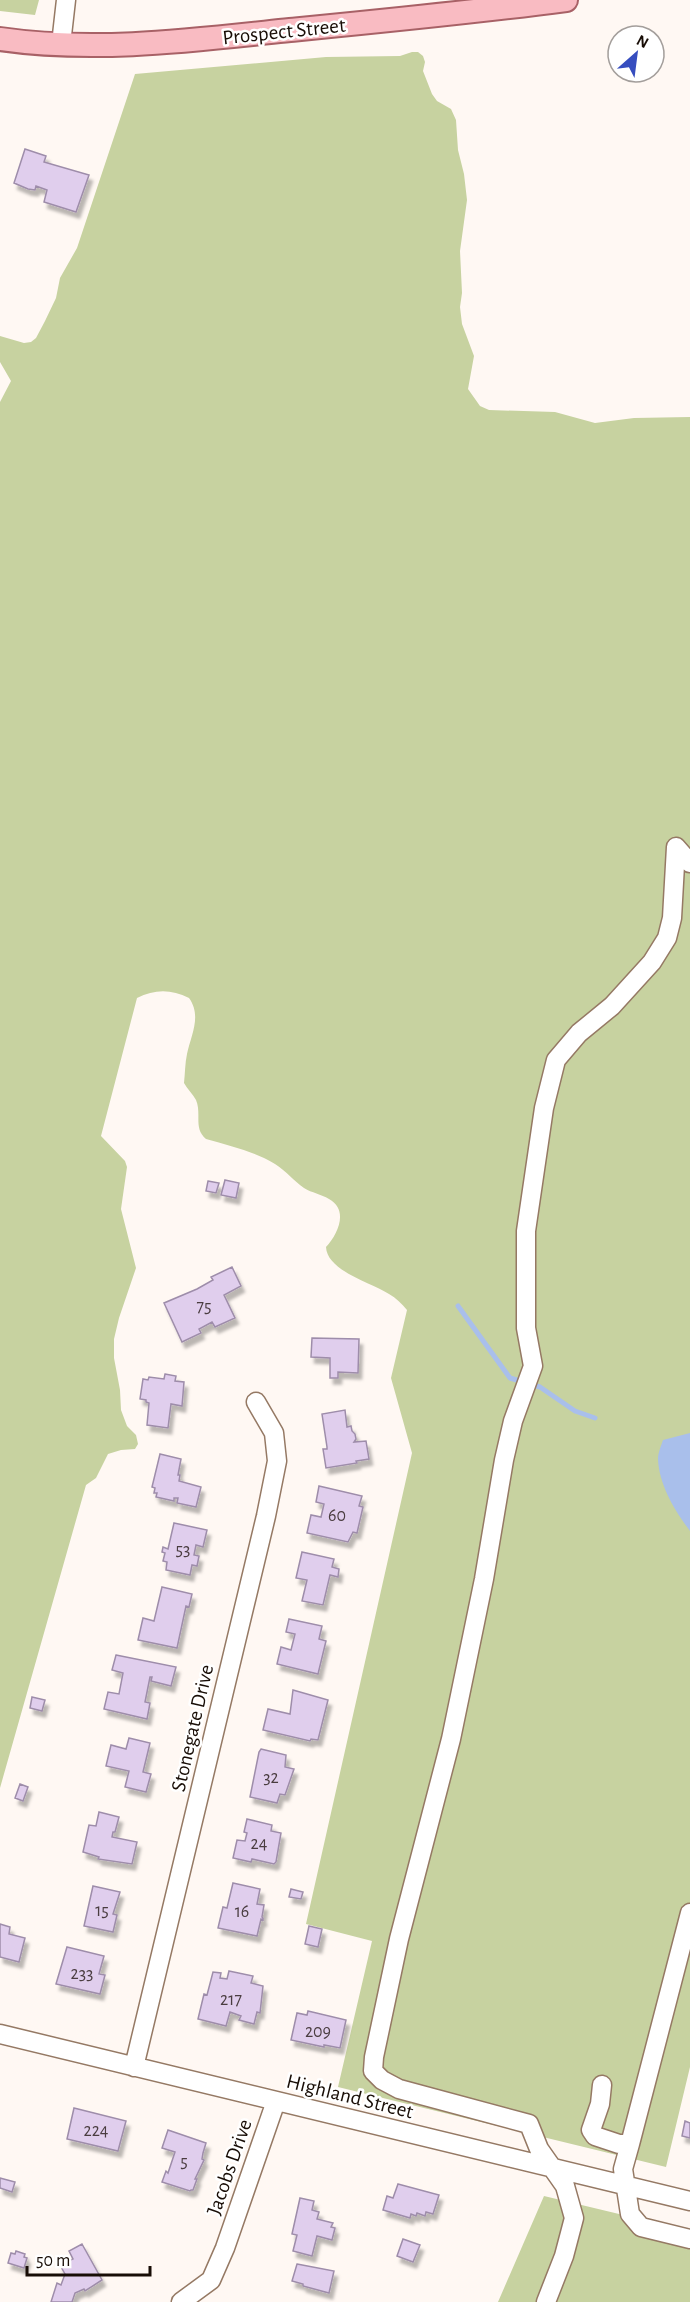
<svg xmlns="http://www.w3.org/2000/svg" width="690" height="2302" font-family="'Alegreya Sans',sans-serif">
	<defs>
		<filter id="shadow"><feDropShadow dx="3.5" dy="6" stdDeviation="1.5" flood-color="#0004"/></filter>
	</defs>
	<rect width="100%" height="100%" fill="#fff8f3"/>
	<path fill="#c7d2a0" d="M0,0H39L35,15L0,11Z
		M412,52H418L423,56L425,62L423,71L432,94L437,101L451,109L456,120L458,150L464,174L467,200L460,251L462,293L460,307L462,324L474,356L468,389L480,406L489,410L555,412L595,423L634,418L690,417V2067L666,2167L338,2087L372,1941L306,1924L412,1453L391,1378L407,1310C402,1304 396,1298 389,1294C372,1283 327,1271 326,1247C338,1234 349,1210 329,1199C321,1194 312,1193 304,1188C294,1181 286,1171 275,1164C253,1151 230,1146 206,1139C193,1128 202,1114 196,1100C193,1094 187,1089 184,1083C185,1074 185,1063 187,1054C191,1035 202,1016 189,998C171,989 155,989 137,998L101,1136L125,1161L127,1167L121,1209L136,1268L119,1318L114,1339V1358L120,1390L121,1410L127,1426L136,1435L138,1444L135,1449L121,1450L108,1454L96,1478L86,1485L0,1788V402L11,381L0,362V336L24,343L31,342L36,338L45,321L56,298L60,278L77,248L135,74L326,57L400,56Z
		M544,2196L690,2231V2302H498Z"/>
	<path fill="#a9bfeb" d="M690,1433V1531C675,1511 659,1485 658,1459C658,1453 661,1446 663,1440Z"/>
	<g fill="none" stroke-linecap="round" stroke-linejoin="round">
		<path stroke="#a9bfeb" stroke-width="5" d="M458,1306L510,1378L540,1387L575,1411L595,1418"/>
	</g>
	<path fill="#e0ceed" stroke="#9e8daa" stroke-width="1.5" filter="url(#shadow)" d="M25,149L46,156L44,162L89,175L76,212L44,202L47,190L36,186L35,190L28,189L14,183Z
		M225,1180L239,1183L236,1198L221,1195Z
		M208,1181L219,1183L216,1193L206,1191Z
		M232,1267L241,1286L224,1295L235,1318L215,1327L212,1322L199,1329L201,1333L182,1342L164,1303L197,1289L213,1280L211,1277Z
		M312,1338L359,1339L358,1373L338,1372V1378H330V1358L311,1357Z
		M165,1374L176,1376L175,1381L184,1382L182,1406L171,1404L168,1428L147,1425L149,1403L146,1402V1400L140,1399L143,1379L148,1380L149,1377L164,1379Z
		M345,1410L347,1427L351,1426L352,1431L355,1434L356,1439L354,1442L366,1441L369,1459L356,1461L357,1463L326,1468L323,1449H327V1447L322,1414Z
		M160,1454L181,1459L178,1475H180L179,1481L201,1487L196,1507L177,1503L178,1498H174V1501L156,1497L157,1493H154L155,1488L152,1487Z
		M319,1486L362,1496L359,1506L363,1507L357,1533L353,1532L348,1542L307,1533L311,1515L321,1517L324,1504L316,1502Z
		M174,1523L207,1530L203,1547L196,1545L194,1555L199,1556L197,1566L192,1565L190,1575L166,1570L167,1562L163,1561L165,1553L162,1552L163,1547L168,1549Z
		M302,1552L334,1559L332,1567L339,1569L338,1577L330,1575L323,1605L302,1601L307,1580L296,1578Z
		M162,1587L192,1594L189,1607L186,1606L177,1648L138,1640L143,1618L154,1621Z
		M289,1619L322,1626L319,1639L326,1641L318,1674L277,1664L281,1647L291,1650L295,1634L286,1632Z
		M116,1655L176,1667L171,1686L151,1681L152,1677H150L145,1702L150,1703L147,1719L104,1709L108,1692L119,1694L123,1673L112,1670Z
		M293,1690L328,1700L318,1740L311,1739L310,1741L263,1730L268,1709L290,1714Z
		M32,1697L45,1700L42,1711L30,1708Z
		M129,1738L150,1743L143,1772L151,1774L146,1792L125,1787L129,1771L106,1766L111,1745L126,1749Z
		M261,1749L286,1755L285,1767L294,1769L285,1795L280,1794L277,1803L250,1797L259,1752Z
		M20,1784L28,1787L23,1801L15,1798Z
		M99,1812L119,1817L115,1832H113L112,1837L137,1842L132,1864L98,1859L99,1857L83,1852L89,1825L96,1826Z
		M247,1819L272,1825L271,1831L281,1833L276,1862L274,1864L252,1859L251,1862L233,1858L237,1840L245,1841L247,1833L244,1832Z
		M233,1883L260,1889L257,1904L264,1905L262,1917L263,1918V1920L261,1919L257,1936L218,1928L223,1907L227,1908Z
		M93,1886L120,1892L113,1914L117,1915L113,1932L84,1926Z
		M291,1889L303,1892L301,1899L289,1897Z
		M0,1924L10,1927L9,1934L25,1938L19,1962L0,1957Z
		M309,1926L322,1929L318,1947L305,1944Z
		M67,1947L104,1956L99,1974L105,1975L100,1994L56,1984Z
		M229,1971L253,1976L251,1983L263,1986L260,2013L257,2012L254,2024L239,2020L241,2016L230,2012L226,2026L198,2019L204,1994L207,1995L213,1972L221,1973L220,1978L227,1979Z
		M308,2011L346,2020L340,2048L324,2045V2047L291,2040L297,2013L307,2015Z
		M74,2108L126,2121L118,2151L67,2139Z
		M685,2121L690,2123V2138L682,2136Z
		M168,2130L206,2143L203,2153L202,2159L204,2160L195,2179H197L193,2190H191L190,2191L162,2182L166,2171L168,2173L175,2152L162,2148Z
		M0,2178L15,2182L12,2192L0,2188Z
		M398,2184L439,2195L433,2214L426,2212L425,2216L417,2213L416,2216L411,2214L410,2218L383,2210L387,2196L393,2198Z
		M300,2198L314,2201L312,2210L319,2212L317,2219L333,2223L331,2227L335,2228L332,2240L317,2236L312,2256L293,2251L297,2235L292,2234Z
		M403,2239L420,2245L413,2262L397,2256Z
		M82,2244L102,2280L85,2291L84,2289L75,2293L72,2302H51L57,2283L61,2285L65,2274L60,2265L73,2259L69,2251Z
		M16,2251L25,2254L24,2257L27,2258L24,2268L8,2263L11,2253L15,2254Z
		M297,2264L334,2271L329,2293L303,2286V2284L292,2281Z"/>
	<g fill="none" stroke-linecap="round" stroke-linejoin="round">
		<g stroke="#957964" stroke-width="21">
			<path id="minor" d="M61,44L66,0
				M0,2034L690,2201
				M134,2067L266,1516L277,1461L274,1433L256,1402
				M602,2085L600,2104L591,2130L595,2136L619,2144H630L690,1913
				M630,2144L623,2169L630,2214L641,2227L690,2239
				M181,2302L211,2280L225,2248L276,2101
				M546,2302L564,2256L574,2218L565,2186L539,2149L529,2124L399,2089L382,2080L373,2071L374,2057L399,1939L451,1739L484,1579L504,1460L513,1421L533,1366L526,1328V1231L544,1108L556,1060L579,1033L612,1006L652,962L667,938L672,918L676,847L690,863"/>
		</g>
		<g stroke="#a86166" stroke-width="26">
			<path id="major" d="M0,39C96,53 195,40 290,30C382,21 475,12 566,0"/>
		</g>
		<use href="#minor" stroke="#fff" stroke-width="18"/>
		<use href="#major" stroke="#f9bbc2" stroke-width="22"/>
	</g>
	<g text-anchor="middle" stroke-width="5" stroke-linejoin="round" paint-order="stroke">
		<g font-size="18" fill="#4a3d40">
			<text x="204" y="1312">75</text>
			<text x="337" y="1521">60</text>
			<text x="183" y="1555">53</text>
			<text x="271" y="1783">32</text>
			<text x="259" y="1849">24</text>
			<text x="102" y="1916">15</text>
			<text x="242" y="1917">16</text>
			<text x="82" y="1979">233</text>
			<text x="231" y="2005">217</text>
			<text x="318" y="2037">209</text>
			<text x="96" y="2136">224</text>
			<text x="184" y="2167">5</text>
		</g>
		<g font-size="21" fill="#180d06" stroke="#fff">
			<text transform="translate(284 31) rotate(-6)" y="7">Prospect Street</text>
			<text transform="translate(192 1728) rotate(-77)" y="7">Stonegate Drive</text>
			<text transform="translate(350 2096) rotate(14)" y="7">Highland Street</text>
			<text transform="translate(229 2167) rotate(-71)" y="7">Jacobs Drive</text>
		</g>
	</g>
	<g transform="translate(636 54) rotate(28)"><circle r="28" fill="#ffffff" stroke="#a39e9b" stroke-width="1.5"/>
	<path d="M0-4.5L10 22L0 15L-10 22Z" fill="#364dbf"/>
	<text y="-9" font-size="16" font-weight="bold" text-anchor="middle" fill="#180d06">N</text>
	</g>
	<path d="M27 2266v9h123v-9" fill="none" stroke="#180d06" stroke-width="3"/>
	<text x="36" y="2266" font-size="18" fill="#180d06" stroke="#ffffff" stroke-width="4.5" paint-order="stroke">50 m</text>
</svg>
